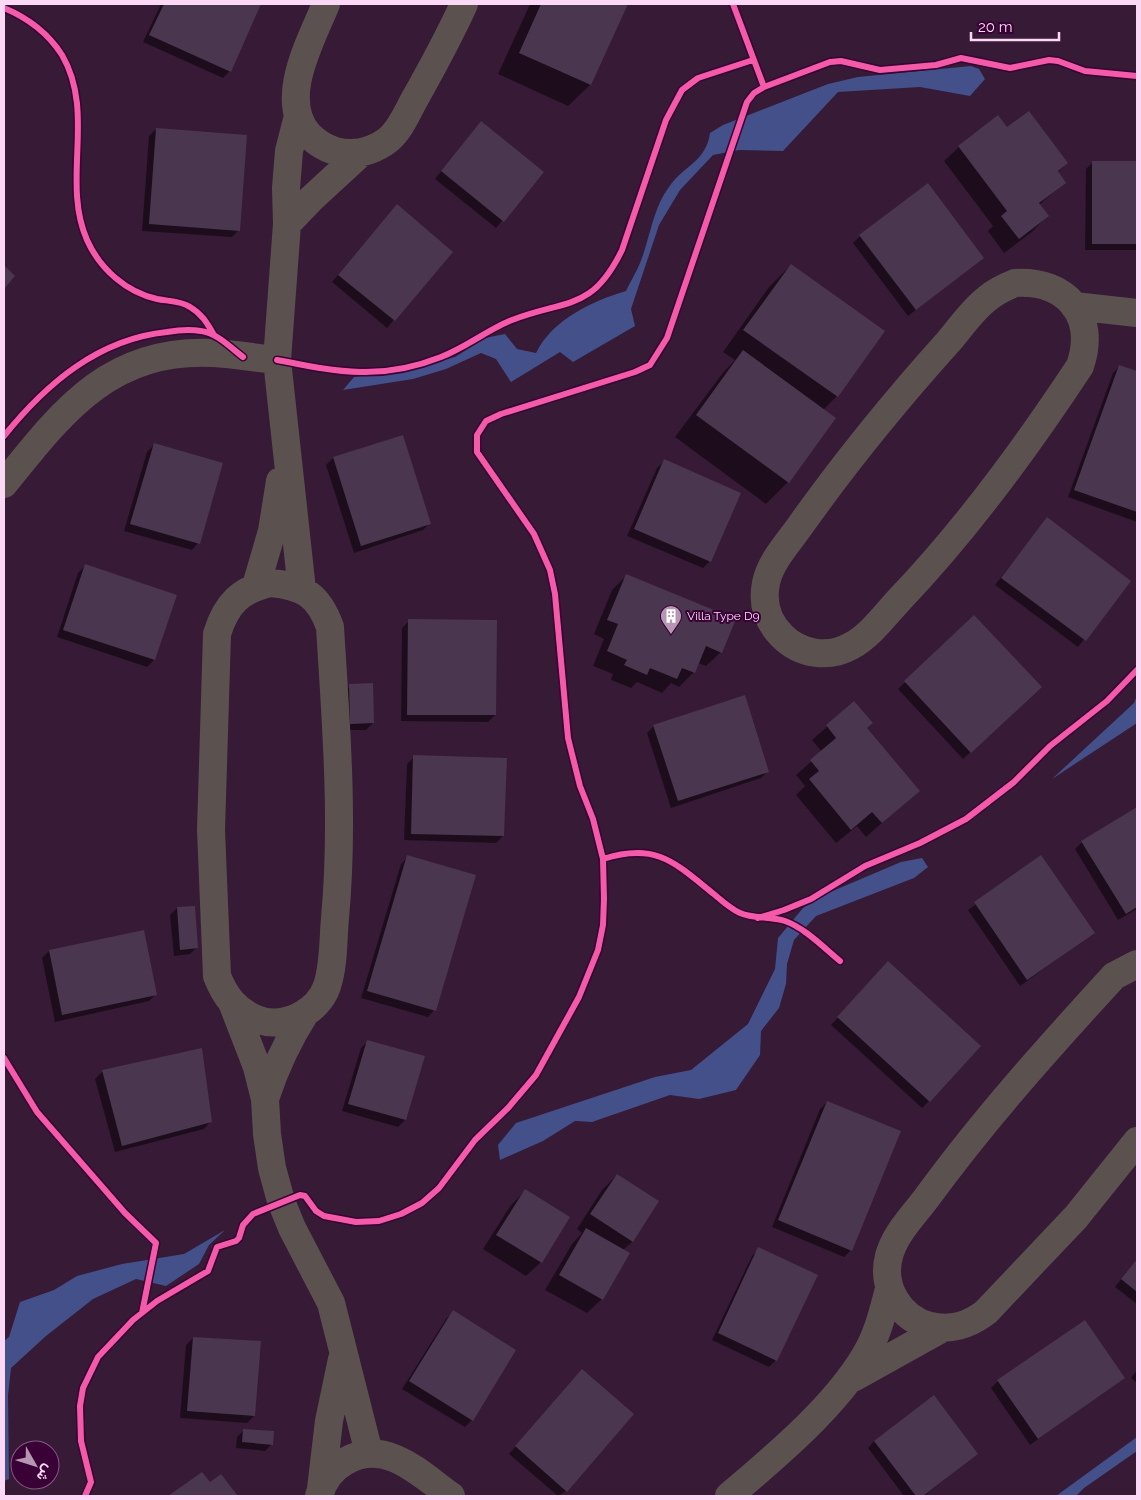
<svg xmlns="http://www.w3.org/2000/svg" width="1141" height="1500" font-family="Raleway,Vazirmatn,sans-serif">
	<rect width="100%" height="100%" fill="#371a36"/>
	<path fill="#435089" d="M971,66L979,69L985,79L970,96L920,87L838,92L783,151L739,150L713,155L680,190L659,225L631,309L635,326L573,362L560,352L511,382L496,359L481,353L446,369L413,379L343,390L354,377L407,370L455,357L485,338L505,334L517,349L536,353C552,320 592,301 626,291C630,282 636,273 640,263C650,239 653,208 669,187C684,165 706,162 710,133L723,125L828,84L858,77Z
		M1137,696V723L1052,779L1134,703Z
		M922,858L928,867L914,878L816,916L794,940L787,964L786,984L779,1008L761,1031L760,1055L736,1090L699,1099L670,1095L592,1122L575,1121L543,1141L500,1160L498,1145L516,1123L655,1077L691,1070L748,1024L775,969L778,938L803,908L821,896L901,862Z
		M225,1230L209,1245L199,1264L166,1286L136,1279L93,1299L46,1336L11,1368L8,1395L9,1479L4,1481V1341L9,1337L20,1302L54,1290L77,1276L122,1264L184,1254Z
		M1137,1437V1451L1084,1488L1076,1496H1056Z"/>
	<path fill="#0007" d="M161,4H260L230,71L223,78L143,42Z
		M530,4H627L590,85L568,106L498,74Z
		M156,129L239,230L232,237L142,231L149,136Z
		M1007,129L1067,163L1057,173L1065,182L1039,205L1047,216L1033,231L1004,253L988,231L993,226L944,161L959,147Z
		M474,130L542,172L496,228L435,179Z
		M1093,162H1137V250H1085L1086,169Z
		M390,213L451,252L387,328L332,282Z
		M860,236L983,258L908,316L853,243Z
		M791,265L883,331L837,396L823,410L834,418L788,482L766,504L675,437L722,374L735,360L723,352L769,287Z
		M1120,366L1137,372V522L1068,497L1113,373Z
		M402,436L430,523L423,530L354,553L326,465L333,458Z
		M154,445L198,543L192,550L124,531L147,452Z
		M664,461L740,494L710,561L703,568L627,536L657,468Z
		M1047,519L1130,581L1078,647L995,585Z
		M85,566L154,660L147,667L57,637L78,573Z
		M627,575L721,652L706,666L698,663L694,672L679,687L671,683L662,693L637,682L631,688L611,680L613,674L593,666L604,639L594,634L612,590Z
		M974,617L1033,694L963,759L898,689Z
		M409,621L495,715L488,722L401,721L402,628Z
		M350,686L373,723L366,730H344L343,693Z
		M854,703L866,729L918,791L866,837L857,826L836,843L796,795L805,786L796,775L822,752L812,740Z
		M654,726L768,771L761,778L671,808L647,733Z
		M414,757L503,836L496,843L404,840L407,764Z
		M1137,808V909L1118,920L1075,849L1082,842Z
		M408,857L434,1010L428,1017L361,998L401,864Z
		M1041,857L1093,933L1020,986L968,910Z
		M177,908L197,947L190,954L174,956L170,915Z
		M49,951L156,994L149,1001L55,1022L42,958Z
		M882,970L929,1101L922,1108L831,1025Z
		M368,1041L405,1120L398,1127L342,1111L361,1048Z
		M201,1049L211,1121L204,1129L115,1152L95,1079L102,1072Z
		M827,1102L851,1250L844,1257L772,1227L820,1109Z
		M617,1175L657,1202L632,1242L623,1250L602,1299L587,1313L545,1290L572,1244L582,1233L577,1229L602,1190Z
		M525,1191L541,1262L526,1276L483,1249L511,1205Z
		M759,1249L776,1360L769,1367L712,1340L752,1256Z
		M1137,1259V1304L1115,1287Z
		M453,1312L472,1420L465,1427L402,1389L446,1319Z
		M193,1338L260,1343L254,1416L247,1423L180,1418L186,1345Z
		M1137,1370V1383L1131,1378Z
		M575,1378L566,1491L558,1496L509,1454Z
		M1123,1378L1030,1445L991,1388L998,1381Z
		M244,1430L272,1444L265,1451L236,1448L237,1437Z
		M874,1441L977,1454L924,1496H904L868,1448Z
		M201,1473L209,1484L221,1476L236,1496H170Z"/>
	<path fill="#4a364e" d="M164,4H261L231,72L149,35Z
		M541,4H628L591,85L519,53Z
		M1029,111L1068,163L1058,171L1066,183L1039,203L1049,216L1019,239L1001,216L1007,211L958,146L998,115L1007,127Z
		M481,121L544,172L504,222L441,171Z
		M156,128L247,135L240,231L149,224Z
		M1092,161H1137V244H1092Z
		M928,183L984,258L916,310L859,235Z
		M397,204L453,252L395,321L338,275Z
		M791,264L885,331L838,397L743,330Z
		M4,265L15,276L4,289Z
		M743,350L836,418L789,483L696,415Z
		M1119,365L1137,371V512L1074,490Z
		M403,435L431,524L361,546L333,457Z
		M154,443L223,463L200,544L130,524Z
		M664,459L741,493L711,562L634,529Z
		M1047,517L1131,581L1086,641L1001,578Z
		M85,564L177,595L155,660L63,630Z
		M626,574L736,619L722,653L706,646L695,673L682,668L677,679L650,668L647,675L624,665L627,660L607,651L618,624L607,620Z
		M974,615L1042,687L971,753L904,681Z
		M408,619L497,620L496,715H407Z
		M373,683L374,723L350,724L349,684Z
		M745,695L769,772L678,801L653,725Z
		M854,701L873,723L867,728L920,791L882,823L872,812L851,830L809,779L819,771L810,760L836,738L826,725Z
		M413,755L507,758L504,836L411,834Z
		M1137,807V907L1126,914L1081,841Z
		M407,855L476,875L436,1011L367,991Z
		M1041,855L1095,933L1027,980L974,902Z
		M195,906L198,948L180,950L177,907Z
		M144,930L157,995L62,1015L49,950Z
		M888,961L981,1046L930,1102L837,1017Z
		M367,1040L425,1056L406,1120L348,1104Z
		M202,1048L212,1122L122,1146L102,1070Z
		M827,1101L901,1131L852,1251L778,1220Z
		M617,1174L659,1201L633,1242L590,1214Z
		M525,1189L570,1217L542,1263L496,1235Z
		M586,1228L630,1253L603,1300L559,1275Z
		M758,1247L818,1275L777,1361L718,1333Z
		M1137,1259V1292L1121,1279Z
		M453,1310L516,1350L473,1421L409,1381Z
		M1085,1320L1125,1378L1038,1439L997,1380Z
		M193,1337L261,1341L255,1416L187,1411Z
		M582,1369L634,1414L567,1492L515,1446Z
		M934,1395L978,1454L923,1496H916L874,1441Z
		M243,1429L274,1431L273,1445L242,1442Z
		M202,1472L210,1482L221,1474L238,1496H168Z"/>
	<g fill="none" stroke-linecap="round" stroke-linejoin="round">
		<path stroke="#5b5250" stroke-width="28" d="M326,4C311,41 277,100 309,135C316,142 325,148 335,151C354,156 372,152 388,140C400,130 406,115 413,102C431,70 449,37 464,4
			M298,116L289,151L286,188L287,224L277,360L302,590
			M287,224L311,199L361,153
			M1015,283C1067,280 1097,316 1080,366C1026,448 967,529 899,600C885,615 870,636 851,646C828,659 800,654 782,636C767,621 762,603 766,583C770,562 788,543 800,526C846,461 896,400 949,341C961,327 973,309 988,298C996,291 1005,287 1015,283Z
			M1074,306L1137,313
			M4,484C62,412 109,348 213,353C234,354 256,358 277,360
			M271,583C304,586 319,596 330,627C336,724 344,821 335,918C333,940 334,965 327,986C318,1013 283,1030 256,1019C235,1010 225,996 217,976L211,830L217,634C226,604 241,589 271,583Z
			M256,586L272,531L280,481
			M1137,964L1114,976C1049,1047 985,1118 928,1196C915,1214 895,1233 889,1256C881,1286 899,1318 930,1326C952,1331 969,1325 986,1312L1076,1217L1137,1141
			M233,1005L257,1067L265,1099L267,1134L272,1168L281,1201L292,1228L331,1303L369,1453
			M265,1099C275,1068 288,1040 306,1012
			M853,1378L941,1329
			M321,1489L329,1421L342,1359
			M319,1496C323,1481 333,1468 346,1461C386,1438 420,1474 451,1496
			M729,1496C775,1457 836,1406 866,1354C878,1334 883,1311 889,1289"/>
		<g stroke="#390136" stroke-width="9">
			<path id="cycleway" d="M733,4L764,87
				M4,8C28,18 48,33 62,55C96,113 61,181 87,240C100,269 126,292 157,299C167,301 182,301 190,307C202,314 207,323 214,335
				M277,360C338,372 381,381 441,357C467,347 487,330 512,320C566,299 592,312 622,250L666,120L682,90L698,78L753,60
				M4,436C46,384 98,339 167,332C178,330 190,329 201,331C217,333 231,348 243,357
				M603,859C657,842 675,863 715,895C722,901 731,909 740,913C754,919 770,916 785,921C805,928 824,948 840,961
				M758,918L784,910L811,899L865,866L920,843L966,819L1014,782L1050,746L1107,701L1137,670
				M4,1058L37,1112L125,1213L156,1243L142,1313
				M85,1496L91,1482L81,1441L80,1406L83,1388L98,1357L133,1320L157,1301L208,1271L217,1247L236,1241L239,1238L243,1225L253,1214L300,1195L305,1196L316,1211L324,1216L356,1222L379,1221L401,1214L422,1203L439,1188L475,1140L508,1108L536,1075L579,997L598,950L603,925L604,899L603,859L593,819L580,786L568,738L555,594L550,570L534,534L477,452V435L486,421L501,414L635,372L650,365L667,338L747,102L754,93L764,87L830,62L841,61L880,70L936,65L961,58L1010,68L1049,60L1058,61L1085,71L1137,76"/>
		</g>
		<use href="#cycleway" stroke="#f35aa7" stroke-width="6"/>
	</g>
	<defs>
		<g id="building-pin" transform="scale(1.125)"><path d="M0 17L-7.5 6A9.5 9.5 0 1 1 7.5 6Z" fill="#b696b3" stroke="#390136"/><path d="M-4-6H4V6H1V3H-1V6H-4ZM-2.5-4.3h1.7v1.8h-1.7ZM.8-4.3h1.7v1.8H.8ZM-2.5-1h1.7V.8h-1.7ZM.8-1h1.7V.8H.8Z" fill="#fff"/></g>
	</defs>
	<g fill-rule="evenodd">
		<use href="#building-pin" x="671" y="616"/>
	</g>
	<g text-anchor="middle" stroke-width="4" stroke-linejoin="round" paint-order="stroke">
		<g font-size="12" fill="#fbd9f6" stroke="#390136" text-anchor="start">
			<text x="687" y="620">Villa Type D9</text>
		</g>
	</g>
	<rect width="1141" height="1500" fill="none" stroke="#fbd9f6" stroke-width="10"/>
	<g transform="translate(35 1465) rotate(129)"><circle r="24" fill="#390136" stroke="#875783"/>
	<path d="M0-4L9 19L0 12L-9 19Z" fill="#b696b3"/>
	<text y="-8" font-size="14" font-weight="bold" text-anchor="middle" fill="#fbd9f6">ش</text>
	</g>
	<path d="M971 32v8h88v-8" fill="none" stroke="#fbd9f6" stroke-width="2.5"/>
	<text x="978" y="32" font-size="15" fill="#fbd9f6" stroke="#390136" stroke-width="4" paint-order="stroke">20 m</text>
</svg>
